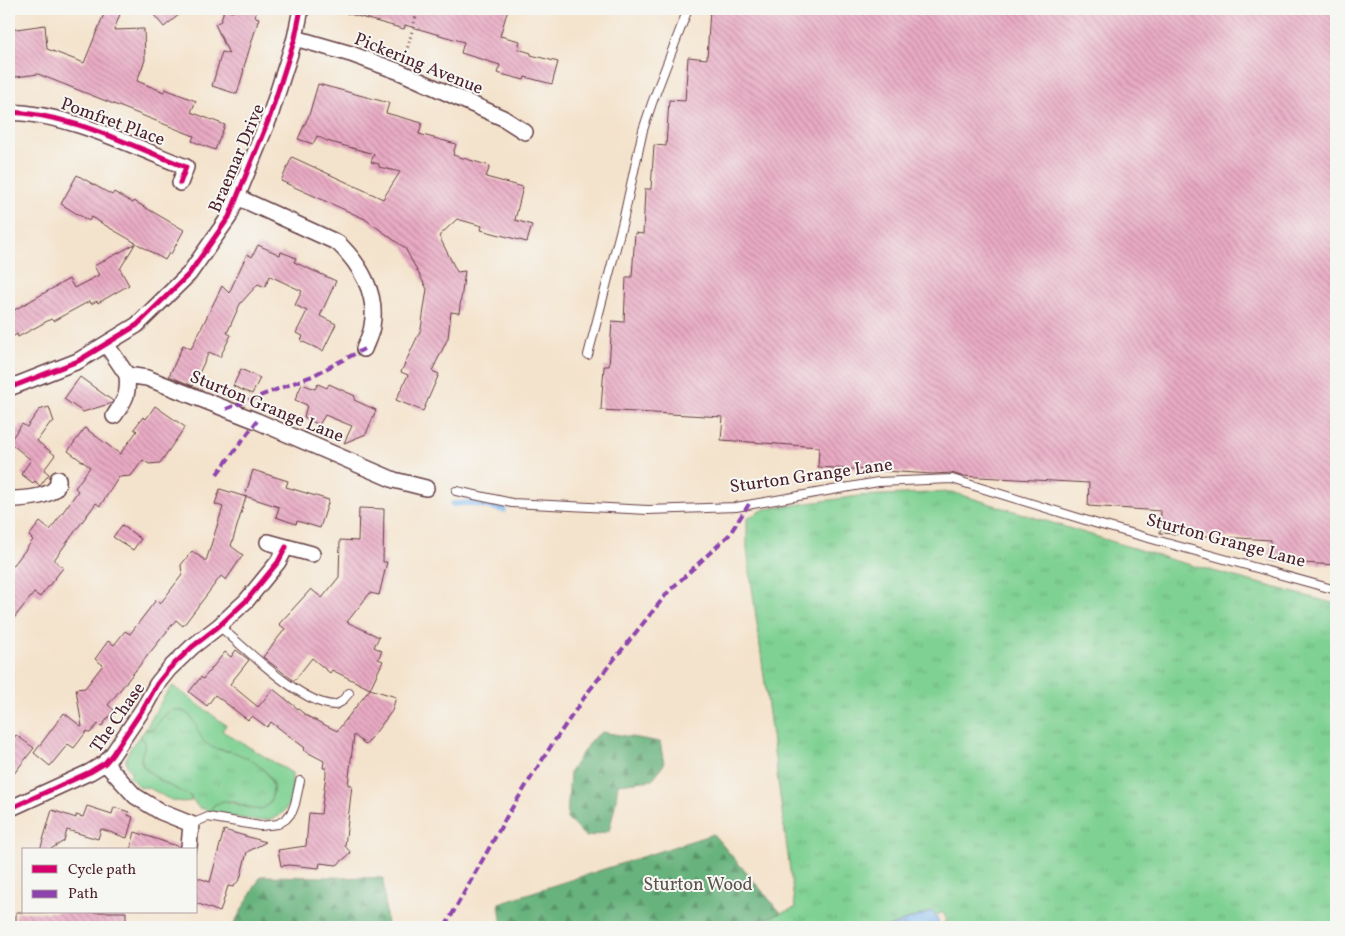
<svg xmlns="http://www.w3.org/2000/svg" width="1345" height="936" font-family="Vollkorn,serif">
	<defs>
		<pattern id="grass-tufts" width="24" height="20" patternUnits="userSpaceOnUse" patternTransform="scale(1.25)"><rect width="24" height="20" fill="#7fd193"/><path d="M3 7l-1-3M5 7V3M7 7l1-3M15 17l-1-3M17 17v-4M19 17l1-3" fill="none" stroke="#6fb37f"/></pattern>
		<pattern id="forest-firs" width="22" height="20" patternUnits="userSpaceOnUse" patternTransform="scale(1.25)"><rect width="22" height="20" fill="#67b37d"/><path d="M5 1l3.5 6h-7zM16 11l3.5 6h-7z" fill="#579167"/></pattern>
		<pattern id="water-ripples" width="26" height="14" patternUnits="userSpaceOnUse" patternTransform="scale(1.25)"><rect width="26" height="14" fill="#81b9f1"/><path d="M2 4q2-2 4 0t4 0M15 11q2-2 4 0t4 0" fill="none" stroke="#6c96c3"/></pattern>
		<pattern id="building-back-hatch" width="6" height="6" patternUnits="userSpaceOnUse" patternTransform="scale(1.25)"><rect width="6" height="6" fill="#e9abc4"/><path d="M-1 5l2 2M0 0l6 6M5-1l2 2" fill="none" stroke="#bf8b9f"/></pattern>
	</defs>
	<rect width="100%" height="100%" fill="#f6f6f2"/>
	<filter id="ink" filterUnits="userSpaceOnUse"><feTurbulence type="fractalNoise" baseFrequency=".02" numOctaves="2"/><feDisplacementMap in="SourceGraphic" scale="10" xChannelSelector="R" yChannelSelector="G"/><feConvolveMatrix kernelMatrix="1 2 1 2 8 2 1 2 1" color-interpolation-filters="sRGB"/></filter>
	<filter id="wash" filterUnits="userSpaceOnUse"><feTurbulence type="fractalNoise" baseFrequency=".0096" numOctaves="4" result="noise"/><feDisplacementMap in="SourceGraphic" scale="20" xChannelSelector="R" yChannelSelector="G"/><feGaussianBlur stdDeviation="1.12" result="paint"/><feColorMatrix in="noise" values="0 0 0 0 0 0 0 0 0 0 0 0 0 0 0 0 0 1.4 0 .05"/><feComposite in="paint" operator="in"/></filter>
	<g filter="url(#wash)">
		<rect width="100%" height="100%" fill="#f4e3cc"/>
		<path fill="url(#grass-tufts)" stroke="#64785f" d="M952,492L1172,560L1336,604V927H941L939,925L947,921L943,912L935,916L932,911L888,927H742L795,908L747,549V518L765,509L859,496Z
			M172,710C184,709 194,717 198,728C200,732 200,736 203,739C206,742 211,746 215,748C221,751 228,751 234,752C253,758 282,778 270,801C261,820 242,802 229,801C224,801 218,804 214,805L210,811L198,807L190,796L162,782L144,767L141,757L145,745L144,740L139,737L145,730H151L164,716Z"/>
		<path fill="url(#forest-firs)" stroke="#586954" d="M602,732L660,742L664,764L652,780L618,784L615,806L609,831L586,837L567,819L570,772L590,741Z
			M713,834L781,913L742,927H502L499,903Z
			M261,876L383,878L387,927H232Z"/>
		<path fill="#7fd193" stroke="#64785f" d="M173,686L226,725L222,731L292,773C292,779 293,786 292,792C286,836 237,817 210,811L214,805L223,801C241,802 268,824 273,792C276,773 251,759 236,753C226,749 216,751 207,744C195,735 198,714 179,710C166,708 161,721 153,729L145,730L164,697Z
			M139,737L144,740L145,743C145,748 141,753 141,759C140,774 179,790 190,796L192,801C164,806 159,786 139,787L129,776L132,773C119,760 130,749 139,737Z"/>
		<path fill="url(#water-ripples)" stroke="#666c8e" d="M933,911L941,927H888Z"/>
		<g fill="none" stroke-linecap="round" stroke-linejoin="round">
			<path stroke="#81b9f1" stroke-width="5.5" d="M453,504L470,503L504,510"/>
		</g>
		<g id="blocks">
			<path fill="url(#building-back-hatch)" d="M106,9H122L114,30L144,29L145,60L137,81L164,92L165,89L196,101L191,112L225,125L215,150L192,141L194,136L38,74L9,78V30L45,25L47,49L84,63Z
				M149,9H186L164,27Z
				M224,9L233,12L234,9H257L255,17L259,18L243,70H244L237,94L212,86L222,52L229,54L215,24L221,21Z
				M347,9H508L500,36L520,41L518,49L531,53V55L558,62L552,84L525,77L524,80L497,73L500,65L461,53L464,42L405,25L404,29L346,13Z
				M710,9H1336V565L1269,561L1270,540L1160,533L1161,511L1088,506L1089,483L961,476L952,473L933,474L818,467L819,447L721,440L723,417L601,410L604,366H609L612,321L624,322L626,277H632L635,233L643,234L645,189H651L654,145L666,146L669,100L685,101L688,57L707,59Z
				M318,84L389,103L386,113L422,123L419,134L456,144L453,155L490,166L486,177L523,187L515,220L532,225L527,242L481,230L482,226L457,219L439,236L457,272L465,271L459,313L451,312L448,338L432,371L439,374L423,411L396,400L408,375L401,372L421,329L427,289L405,248L365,219L281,181L292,157L383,199L400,172L379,167V164L371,162L374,154L327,141L317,136L313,144L298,139L309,115Z
				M77,175L112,195L114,192L133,203L134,201L184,230L171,254L169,253L165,260L91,217L89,221L61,204Z
				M135,244L120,269L129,285L98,303L97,301L91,304L90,301L53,321L51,319L18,337L17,334L9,339V313L69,279L74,288L99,275L94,266Z
				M258,245L280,255L281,252L289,255L296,258L294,262L336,281L320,316L336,324L323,351L301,341L303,336L296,333L307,311L295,305L302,291L270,276L265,287L258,284L240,304L227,333L231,335L220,357L209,352L193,386L169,376L183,345L191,349L222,286L229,293L247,254L252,257Z
				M241,369L260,378L252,394L233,386Z
				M80,377L113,401L112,403L83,412L64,399Z
				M302,384L315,389L318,384L327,388L329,384L355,396L354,400L376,410L366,434L344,443L352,426L325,415L319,425L304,417L307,405L295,400Z
				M155,406L185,427L160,463L149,464L143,460L131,476L119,477L100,506L96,503L54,560L63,568L40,597L34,593L9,624V571L33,540L29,536L40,522L50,530L78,491L75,488L90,467L68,451L85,428L120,454L137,431L134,429L143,417L146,419Z
				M49,407L54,422L50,423L37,441L55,455L44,470L49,474L40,486L35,481L33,483L21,474L31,460L9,442L22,424L27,427L39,410Z
				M253,470L288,481L286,487L329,500L320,528L297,521L296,524L276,517L279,507L245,496Z
				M220,489L246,497L231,546L243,555L226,580L221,576L183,626L176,620L108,705L114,710L101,727L98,724L90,733L87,731L74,748L68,744L50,766L34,753L64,713L82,727L76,689L85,688L103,665L95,659L108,641L114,645L125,631L130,634L156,600L160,604L182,575L181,565L192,551L206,561L223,507L215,504Z
				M359,508L384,509L383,562H387L379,595L370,593L347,622L379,637L374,647L382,651L378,659L383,661L370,689L332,670L330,673L312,658L294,681L263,657L285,629L279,624L311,589L322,598L339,577L340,540L358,541Z
				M122,525L141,539L133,550L113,537Z
				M236,650L249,660L230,684L258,707L273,689L307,716L337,731L370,689L396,697L392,711L366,745L354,735L348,785H352L345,846L351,853L337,865L320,863L319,868L289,865L281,866L278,850L306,846L309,813L321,814L326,774V768H323L324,761L303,750L305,748L271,722L267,727L252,716L248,720L215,695L207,706L189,692L201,677L203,679L225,652L231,657Z
				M16,735L34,748L9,780V745Z
				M87,806L112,814L114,807L129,812L128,815L133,817L127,838L101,829L98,839L67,830L64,841L49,850H40L52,810L76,818V815L83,817Z
				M224,830L266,842L247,852L240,879L233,887L228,886L220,912L196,903V877L210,882Z
				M135,832L180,847L179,850H130Z
				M16,912H126V927H16Z"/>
		</g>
	</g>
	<g filter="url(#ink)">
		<use href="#blocks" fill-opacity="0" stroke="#643c43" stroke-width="1"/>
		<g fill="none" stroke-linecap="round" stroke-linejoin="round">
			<g stroke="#643c43" stroke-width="10">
				<path id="lane" d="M588,355L623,221L643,130L652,103L688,9
					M456,491L512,503L648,510L736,507L878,482L952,479L1098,524L1336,590
					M219,626C245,648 302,705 335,705L341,702L349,693
					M191,824L208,817L260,826L278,824L286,819L292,812L295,804L300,781"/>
			</g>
			<g stroke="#643c43" stroke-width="18">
				<path id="street" d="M295,38L351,54L400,72L503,118L525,132
					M9,112C71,114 129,145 186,167L180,183
					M237,197L338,243C360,264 378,294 372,326C371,334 367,341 364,349
					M106,344L127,375L147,378L257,421L394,480L426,488
					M9,388L78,361L137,325L189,274L229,217L237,197L270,116L295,38L301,9
					M114,416C125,400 129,395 127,375
					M9,499C22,499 60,498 58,479
					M268,542L312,554
					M105,763L135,796L161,812L191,824L189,847
					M9,809L90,772L105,763L112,755L145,706L157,684L169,669L192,647L219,626L247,600L278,562L286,547"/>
			</g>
			<path stroke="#643c43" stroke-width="3" stroke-dasharray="1 4" stroke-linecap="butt" d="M405,57L418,9"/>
			<use href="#lane" stroke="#fff" stroke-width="8"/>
			<use href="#street" stroke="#fff" stroke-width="15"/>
			<path stroke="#8e44ad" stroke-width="4" stroke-dasharray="8 4" stroke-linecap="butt" d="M226,409L312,376L364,349
				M217,474L257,421
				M445,927L507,816L551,746L588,692L669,591L729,535L749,504"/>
			<g stroke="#f6f6f2" stroke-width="8">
				<path id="cycleway" d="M9,112C71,114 129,145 186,167L180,183
					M9,388L78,361L137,325L189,274L229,217L237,197L270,116L295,38L301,9
					M9,809L90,772L105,763L112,755L145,706L157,684L169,669L192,647L219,626L247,600L278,562L286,547"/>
			</g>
			<use href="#cycleway" stroke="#d6006c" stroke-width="5"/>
		</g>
	</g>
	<g text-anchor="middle" stroke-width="4" stroke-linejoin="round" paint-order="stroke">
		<g font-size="18" fill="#4a1f2b" stroke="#f6f6f2">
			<text transform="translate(419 63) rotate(22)" y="6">Pickering Avenue</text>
			<text transform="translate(113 121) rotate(20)" y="6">Pomfret Place</text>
			<text transform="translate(236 158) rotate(-67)" y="6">Braemar Drive</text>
			<text transform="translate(267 406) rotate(22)" y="6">Sturton Grange Lane</text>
			<text transform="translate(811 475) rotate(-8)" y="6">Sturton Grange Lane</text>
			<text transform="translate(1226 540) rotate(15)" y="6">Sturton Grange Lane</text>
			<text transform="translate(117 717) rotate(-55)" y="6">The Chase</text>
		</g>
		<g font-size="18" fill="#5a544a" stroke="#f6f6f2">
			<text x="698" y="890">Sturton Wood</text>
		</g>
	</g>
	<rect width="1345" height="936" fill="none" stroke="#f6f6f2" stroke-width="30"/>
	<rect x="22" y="848" width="175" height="65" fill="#f6f6f2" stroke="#b1a0a2"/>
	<rect x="32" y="865" width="25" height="8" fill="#d6006c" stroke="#b1a0a2"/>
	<text x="68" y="874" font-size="15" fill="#4a1f2b">Cycle path</text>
	<rect x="32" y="890" width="25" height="8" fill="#8e44ad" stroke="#b1a0a2"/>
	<text x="68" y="898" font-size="15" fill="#4a1f2b">Path</text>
</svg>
